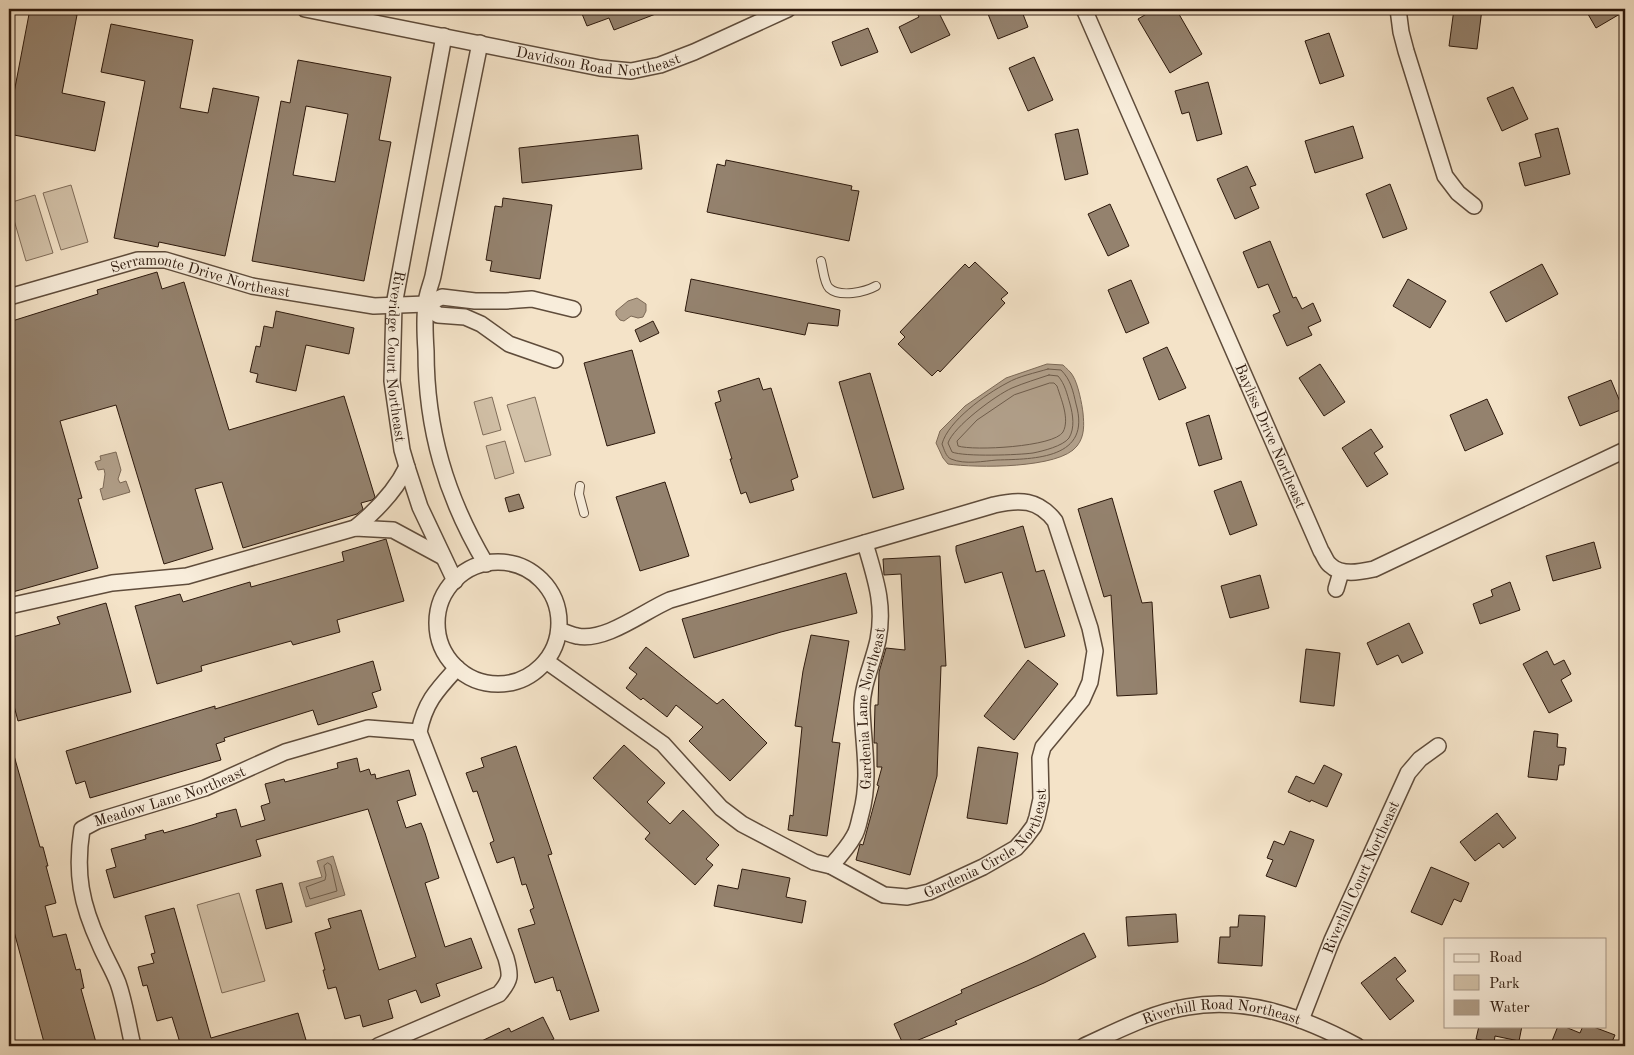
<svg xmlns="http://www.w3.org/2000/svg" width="1634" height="1055" font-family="'Old Standard TT',serif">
	<rect width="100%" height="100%" fill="#f4e3c8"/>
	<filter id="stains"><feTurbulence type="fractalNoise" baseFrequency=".004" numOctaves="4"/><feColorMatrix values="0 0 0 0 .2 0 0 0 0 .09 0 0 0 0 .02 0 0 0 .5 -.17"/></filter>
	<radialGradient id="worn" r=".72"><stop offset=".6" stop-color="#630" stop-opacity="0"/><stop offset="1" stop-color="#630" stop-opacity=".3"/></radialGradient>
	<path fill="#d2c1a8" stroke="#806d5a" d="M71,185L88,242L61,250L43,193Z
		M35,195L53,253L26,261L9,203Z
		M492,397L501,430L483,435L474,402Z
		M535,397L551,455L525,462L507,405Z
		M505,441L514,473L495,479L486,446Z
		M239,893L265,981L222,993L197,905Z"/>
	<path fill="#b09e88" stroke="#7c6956" d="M637,298L646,304V311L643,317L638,318L631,316L624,321L620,320L616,315V311L628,301Z
		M1047,364L1063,365C1066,368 1071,372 1073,376C1078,384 1082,404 1083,413C1084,424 1085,436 1077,446C1060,469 975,468 948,464L943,458L936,443L940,431L965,406L1006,378Z
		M116,452L121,470L118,479L120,483L126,481L130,492L103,500L100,489L103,488L105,474L104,469L98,470L95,462L101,460L100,456Z
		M333,856L345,895L306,907L299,883L322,877L317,861Z"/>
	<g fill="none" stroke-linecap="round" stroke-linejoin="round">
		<path stroke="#6e5c4a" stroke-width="1" d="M1048,369L1061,370C1071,380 1073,391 1076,404C1092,459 1035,459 997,460C984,461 965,465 951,459C946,457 944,449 942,444C948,421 986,394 1007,383C1019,376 1035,373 1048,369Z
			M1049,375L1058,376C1065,384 1067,394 1070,404C1073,415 1075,428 1069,438C1063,446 1043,451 1033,453C1019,455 964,457 952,452L948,443C953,427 996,395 1012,388C1024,383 1037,379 1049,375Z
			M1050,383H1054L1057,386C1061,399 1070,419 1063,432C1054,447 973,451 958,446L957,441L977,420L1014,395Z
			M328,863L331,865L337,891L310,899L306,887L325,880L326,875L324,866Z"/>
	</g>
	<path fill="#94826e" stroke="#2d190c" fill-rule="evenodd" d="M30,9H44L77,15L62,93L105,102L95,151L9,134V119Z
		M580,9H666V10L614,30L609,18L587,26Z
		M926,9H937L950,35L911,53L899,27L919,17L917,13Z
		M986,9H1021L1028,27L998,39Z
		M1155,9H1176L1202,54L1170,73L1138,19Z
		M1454,9H1482L1477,49L1449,46Z
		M1585,9H1625V11L1596,28Z
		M111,24L193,40L180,108L208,113L213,88L259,97L225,256L159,242L158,247L114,238L145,81L101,72Z
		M868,28L878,52L841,66L832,42Z
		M1329,33L1344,76L1320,84L1305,41Z
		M1034,57L1053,100L1028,111L1009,68Z
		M298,60L391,77L379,140L391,142L364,281L252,261L281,101L290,103ZM306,106L348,114L335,182L293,175Z
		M1208,82L1222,134L1197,141L1189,112L1182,114L1175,91Z
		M1513,87L1528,119L1502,131L1487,98Z
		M1353,126L1363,158L1315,173L1305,141Z
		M1558,128L1570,174L1525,186L1519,163L1541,157L1535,134Z
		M1078,129L1088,174L1065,180L1055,134Z
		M638,135L642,169L522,183L519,148Z
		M726,160L852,186L851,190L859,191L849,241L707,212L717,164L725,166Z
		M1247,166L1256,185L1250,187L1259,208L1235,219L1217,179Z
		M1390,184L1407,229L1383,238L1366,194Z
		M503,198L552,205L540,279L490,271L492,261L486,260L495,206L502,207Z
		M1110,204L1129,246L1108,256L1088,214Z
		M1270,241L1293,298L1296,297L1302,309L1313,303L1321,321L1308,327L1312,335L1287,346L1273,315L1280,312L1268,284L1258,288L1243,252Z
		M975,262L1008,293L1001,299L1005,303L940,372L938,370L932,376L898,344L905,337L900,332L965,264L969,268Z
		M1542,264L1558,294L1506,322L1490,292Z
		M157,272L162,289L184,282L229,430L344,396L375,497L372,500L361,503L363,509L357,514L243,548L222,482L195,489L213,549L164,564L116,405L60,421L82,498L78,499L98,568L9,593V322L98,294L97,290Z
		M691,279L840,310L838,326L808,323L805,335L685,311Z
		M1408,279L1446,301L1430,328L1393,306Z
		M1131,280L1149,323L1126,333L1108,290Z
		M276,311L354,328L349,354L306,345L296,391L256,382L258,374L250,372L256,346L260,347L264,326L273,328Z
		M653,321L659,333L640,342L635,330Z
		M1167,347L1186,388L1159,400L1143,358Z
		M632,350L655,433L607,446L584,363Z
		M1320,364L1345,402L1324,416L1299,378Z
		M870,373L904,489L873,498L839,382Z
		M759,378L763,390L771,388L798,477L791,480L794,490L750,503L746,492L741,494L730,459H732L715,403L721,401L718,391Z
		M1611,380L1623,409L1580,426L1568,397Z
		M1487,399L1503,434L1465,451L1450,415Z
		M1209,415L1222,459L1199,466L1186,423Z
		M1371,429L1383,447L1374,453L1388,474L1367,487L1342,448Z
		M1241,481L1257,525L1230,535L1214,491Z
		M665,482L689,556L640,571L616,497Z
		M519,494L524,508L509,512L505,498Z
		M1112,498L1142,603L1152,602L1157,694L1117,696L1111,595L1104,597L1078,509Z
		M1023,526L1036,572L1044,570L1065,636L1025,648L1002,572L965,583L956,551V546Z
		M386,539L404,601L337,620L340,632L293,645L291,641L201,666L202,671L157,684L135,606L180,594L183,602L250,582L251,587L344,561L342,552Z
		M1594,542L1601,568L1553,581L1546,556Z
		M940,556L946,666H941L937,776L910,875L856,860L860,844L863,845L879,786L877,785L882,767H877V743H874L875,705H878L879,672L886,648L905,650L901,574L884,575L883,559Z
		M846,573L857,613L781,632L694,658L682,619Z
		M1260,575L1269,608L1230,618L1221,586Z
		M1510,582L1520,610L1480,624L1473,604L1493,596L1491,590Z
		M106,603L131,692L18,721L9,687V638L60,624L57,617Z
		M1409,623L1423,653L1402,663L1398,655L1377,665L1367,643Z
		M811,635L849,641L832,742L840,743L827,836L788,830L790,815L793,816L802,727L795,726L803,671Z
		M646,647L717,704L723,699L767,743L730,781L689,741L703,727L676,705L667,717L643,698L641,700L626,688L637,674L629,668Z
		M1306,649L1340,653L1334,706L1300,702Z
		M1547,651L1554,665L1564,660L1571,674L1561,680L1572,701L1549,713L1523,664Z
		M1028,660L1058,684L1014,740L984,716Z
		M373,661L381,690L372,693L377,707L318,725L313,710L252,729L224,738L225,741L216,744L221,760L90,798L85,781L76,784L66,751L215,706V709Z
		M1534,731L1558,734L1557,747L1566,748L1564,765H1559L1557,780L1528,777Z
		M624,745L665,783L647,802L670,824L683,810L719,845L706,859L713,865L695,885L645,839L650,833L593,778Z
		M516,746L552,854L548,855L599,1011L570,1020L560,990L557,991L553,977L535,983L518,929L535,924L530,910L534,908L526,884L522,885L514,857L497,863L490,843L494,841L477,791L473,792L466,773L484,767L481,758Z
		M978,747L1018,753L1007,824L967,818Z
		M13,752L40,847H43L48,866H46L56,903L45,906L53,937L66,934L76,970L80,969L84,988L81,989L97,1046H45L9,913V753Z
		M357,758L360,772L369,769L371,775L375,774L376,779L409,770L416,795L397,801L406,828L421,823L425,833L439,878L425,883L445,947L471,938L482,968L436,984L440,996L421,1003L416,990L388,1000L393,1018L363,1027L360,1015L345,1019L336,987L328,989L323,970H325L315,933L331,928L328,919L361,910L379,970L416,957L368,809L256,840L261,856L114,898L106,870L116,867L111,849L146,839L145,835L163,830L164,833L192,825L217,817L216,814L236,809L241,827L265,820L261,806L270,803L265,784L284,779L285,782L338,768L337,763Z
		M1324,765L1342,774L1327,807L1311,800L1310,802L1288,792L1296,776L1314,784Z
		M1497,813L1516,838L1503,848L1499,843L1475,861L1460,842Z
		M1290,831L1314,840L1296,887L1266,876L1273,860L1267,858L1274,841L1284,845Z
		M1431,867L1469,883L1461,902L1454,899L1442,925L1411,912Z
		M742,869L790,878L786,897L806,901L802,923L714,906L718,885L738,889Z
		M282,883L292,922L266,929L256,890Z
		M174,908L211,1038L298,1013L306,1040L286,1046H181L172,1017L157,1021L147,985L143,986L138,967L154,963L151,954L155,953L145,916Z
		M1176,914L1178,942L1128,946L1126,917Z
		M1239,915L1265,916L1262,966L1218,963L1220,937H1230V927H1238Z
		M1084,933L1096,957L1044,983L955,1021L957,1024L904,1046L894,1024L962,993L961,990L1027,961Z
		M1395,957L1406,971L1396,979L1414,1001L1390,1020L1361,983Z
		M543,1017L554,1039L538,1046H471L509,1028L511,1032Z
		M1479,1026H1522L1519,1041L1495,1036L1494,1043L1476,1039Z
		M1558,1026H1563L1580,1033L1583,1026H1591L1615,1035L1611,1044L1613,1046H1550Z"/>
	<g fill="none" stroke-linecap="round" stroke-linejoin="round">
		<g stroke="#5f4c3b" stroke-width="10">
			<path id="service" d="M821,261C823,268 824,283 829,288C840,298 865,292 876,286
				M580,486L579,494L584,513"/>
		</g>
		<g stroke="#5f4c3b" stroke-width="18">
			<g id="minor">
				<path id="s1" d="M305,9L600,68L631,71L660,65L694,52L788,9"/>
				<path id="s2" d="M1084,9L1321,551C1324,555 1326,562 1330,565C1341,576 1360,572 1374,569L1625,450"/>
				<path d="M1398,9L1401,32L1406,51L1445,176L1458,193L1474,206"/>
				<path id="s3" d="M444,36L394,305L392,381L402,450L407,467L420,507L455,581"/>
				<path d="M480,43L433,276C431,285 426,295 426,305C424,320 425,336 426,351C426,429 446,497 486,564"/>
				<path id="s4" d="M9,297L138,260H165L252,286L374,306L426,304L442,297L475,301H506L532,299L573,309"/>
				<path d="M426,304L438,315L465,317L481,324L509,344L555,360"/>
				<path d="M355,528C376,511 395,492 407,467"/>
				<circle cx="498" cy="623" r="61"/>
				<path d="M1336,589L1341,572"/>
				<path d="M9,606L112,583L187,576L355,528L393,530L443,557"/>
				<path id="s5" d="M546,661L663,744L721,808L742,824L814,862L831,866L884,895L907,897L929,892L983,867L1016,848L1025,838L1034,826L1037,817L1041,799L1040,758L1043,747L1082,700L1090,682L1095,651L1090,628L1055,521C1038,499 1020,499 994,505L670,600C644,611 606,642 577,636C571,635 565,632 559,630"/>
				<path id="s6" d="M831,866C839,857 848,847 854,836C858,830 859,821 861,814C871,777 863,745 862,708C862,685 873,663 878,640C885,604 875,578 865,543"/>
				<path id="s7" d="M1301,1020L1332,940L1408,773L1420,759L1438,746"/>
				<path id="s8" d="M133,1046C128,1025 125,1003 118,983C113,970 105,957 100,945C81,904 75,873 82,829L97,821L205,788L285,752L368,728L419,732"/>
				<path d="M378,1046L499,994C511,980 511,976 506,958L419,732C425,702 437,690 457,668"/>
				<path id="s9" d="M1084,1046C1117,1031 1151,1013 1187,1007C1247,996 1305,1018 1357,1046"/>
			</g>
		</g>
		<use href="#service" stroke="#f8eddb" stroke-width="8"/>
		<use href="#minor" stroke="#f8eddb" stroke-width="15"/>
	</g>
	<g text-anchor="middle" stroke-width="4.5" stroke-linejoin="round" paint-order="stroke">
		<g font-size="15" fill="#2d190c" stroke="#f8eddb">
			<text dy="5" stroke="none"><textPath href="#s1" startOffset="299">Davidson Road Northeast</textPath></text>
			<text dy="5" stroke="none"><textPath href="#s4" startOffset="198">Serramonte Drive Northeast</textPath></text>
			<text dy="5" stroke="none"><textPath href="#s3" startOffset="325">Riveridge Court Northeast</textPath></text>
			<text dy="5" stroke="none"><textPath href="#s2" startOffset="466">Bayliss Drive Northeast</textPath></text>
			<text dy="5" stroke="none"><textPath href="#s6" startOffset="168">Gardenia Lane Northeast</textPath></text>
			<text dy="5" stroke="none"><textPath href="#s8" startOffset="320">Meadow Lane Northeast</textPath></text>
			<text dy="5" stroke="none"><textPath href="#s5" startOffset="541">Gardenia Circle Northeast</textPath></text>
			<text dy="5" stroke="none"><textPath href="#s7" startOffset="155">Riverhill Court Northeast</textPath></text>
			<text dy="5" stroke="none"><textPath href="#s9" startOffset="145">Riverhill Road Northeast</textPath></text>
		</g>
	</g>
	<rect width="1634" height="1055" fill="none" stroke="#f4e3c8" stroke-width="30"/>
	<rect x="10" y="10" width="1614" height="1035" fill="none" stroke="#2d190c" stroke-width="2.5"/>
	<rect x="15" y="15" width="1604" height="1025" fill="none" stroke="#2d190c"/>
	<rect x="1444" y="938" width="162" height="90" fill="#f8eddb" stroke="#a79888"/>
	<rect x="1454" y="954" width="25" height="8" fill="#f8eddb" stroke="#a79888"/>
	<text x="1489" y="962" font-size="15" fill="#2d190c">Road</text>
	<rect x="1454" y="975" width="25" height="15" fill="#d2c1a8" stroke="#a79888"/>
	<text x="1489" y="988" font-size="15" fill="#2d190c">Park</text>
	<rect x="1454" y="1000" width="25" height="15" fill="#b09e88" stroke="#a79888"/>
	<text x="1489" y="1012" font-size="15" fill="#2d190c">Water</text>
	<rect width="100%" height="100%" filter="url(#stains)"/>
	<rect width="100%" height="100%" fill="url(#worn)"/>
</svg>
